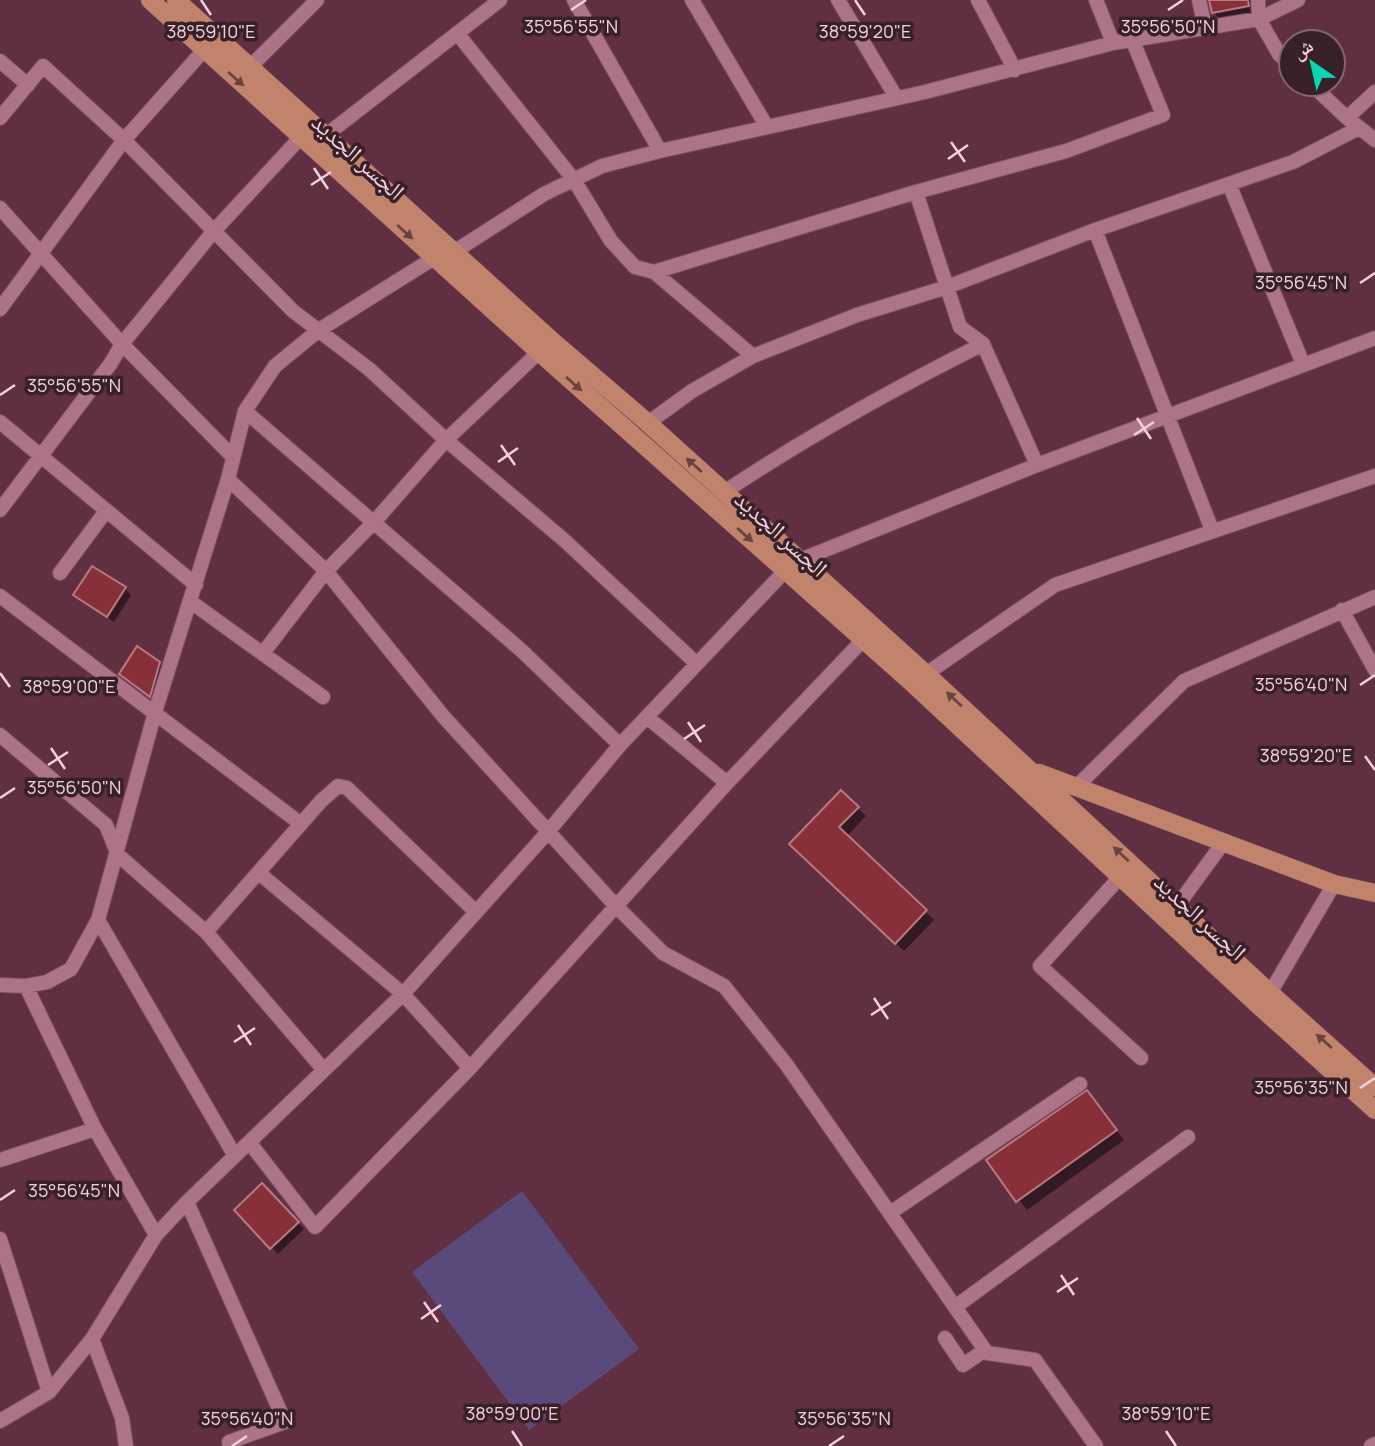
<svg xmlns="http://www.w3.org/2000/svg" width="1375" height="1446" font-family="Manrope,'Noto Naskh Arabic',sans-serif">
	<rect width="100%" height="100%" fill="#612f42"/>
	<path fill="#594a7b" d="M522,1191L639,1349L529,1430L412,1272Z"/>
	<path fill="#0007" d="M1211,0H1256L1255,12L1220,19L1213,12Z
		M125,588L131,595L114,622L75,595Z
		M159,664L166,670L156,702L128,680Z
		M841,792L866,816L847,836L934,920L904,951L792,844Z
		M1087,1092L1124,1140L1027,1210L988,1160Z
		M262,1185L304,1229L278,1254L236,1210Z"/>
	<path fill="#88303a" stroke="#b87a7d" stroke-width="2" d="M1209,0H1248L1249,6L1212,13Z
		M92,566L126,587L107,617L73,595Z
		M137,646L160,662L150,697L119,674Z
		M841,790L859,807L839,827L927,910L895,944L789,844Z
		M1087,1090L1117,1130L1016,1202L986,1160Z
		M262,1183L299,1222L270,1249L234,1210Z"/>
	<g fill="none" stroke-linecap="round" stroke-linejoin="round">
		<g stroke="#784d5f" stroke-width="16">
			<path id="minor" d="M574,0L660,151
				M692,0L767,127
				M838,0L896,97
				M978,0L1015,70
				M1096,0L1113,43
				M1199,0L1205,27
				M1258,0L1259,19L1298,0
				M457,33L574,180L611,241L635,267L654,272L916,192L1066,151L1163,115L1132,39
				M0,61L28,85
				M250,67L317,0
				M1311,84L1347,118L1375,140
				M0,118L43,66L124,140L293,311L369,369L446,440L564,540L696,663
				M1347,118L1375,92
				M325,136L500,0
				M1229,184L1303,364
				M916,192L960,327L983,344
				M0,208L122,344L233,457
				M1095,230L1212,530
				M454,252L544,194L602,166L660,151L925,92L1113,43L1259,19L1279,54L1291,65
				M654,272L753,356
				M0,309L124,140L204,50
				M245,411L522,651L620,745
				M0,422L196,585
				M648,423L692,391L753,356L857,315L947,287L1095,230L1293,162L1359,128
				M228,479L326,571L443,716L615,905L663,953L724,986L786,1064L987,1353L1035,1360L1096,1446
				M724,492C807,437 895,388 983,344L1037,465
				M0,510L111,363L122,344L213,232L301,137
				M60,573L106,511
				M0,596L301,824
				M191,602L323,697
				M1342,610L1375,670
				M263,653L326,571L375,521L446,440L539,352
				M926,674L1055,585L1375,476
				M647,717L727,783
				M0,735L106,825L118,855L206,932L324,1070
				M1077,786L1184,681L1375,597
				M259,873L403,994L470,1068
				M1120,877L1040,966L1141,1058
				M1177,906L1223,843
				M98,920L235,1156
				M206,932L321,801L338,786L347,788L476,912
				M0,985L26,986L47,982L71,969L98,920L155,712L228,479L245,411L275,366L319,330L434,258
				M26,986L95,1129L156,1235
				M1270,993L1334,884
				M249,1142L315,1227L470,1068L727,783L863,640
				M0,1160L95,1129
				M187,1202L285,1422L229,1442L230,1446
				M890,1213L1080,1084
				M0,1239L49,1392
				M955,1307L1188,1137
				M945,1338L963,1365L985,1350
				M92,1339L122,1418L126,1446
				M0,1421L49,1392L92,1339L156,1235L187,1202L403,994L547,833L620,745L785,571L800,560L1037,465L1375,338
				M1371,1446L1375,1444"/>
		</g>
		<g stroke="#784d5f" stroke-width="19">
			<path id="major" d="M150,0L539,352L910,681L1258,1005L1375,1110
				M176,0L550,339L648,423L926,674L1270,993L1375,1087
				M1039,773L1334,884L1375,893"/>
		</g>
		<use href="#minor" stroke="#ad7387" stroke-width="14"/>
		<use href="#major" stroke="#c2836c" stroke-width="18"/>
	</g>
	<defs><path id="oneway-solid" d="M-6-.8H1V-3.2L6.5 0L1 3.2V.8H-6Z" transform="scale(1.75)"/></defs>
	<g fill="#684340">
		<use href="#oneway-solid" transform="translate(236 79) rotate(42)"/>
		<use href="#oneway-solid" transform="translate(405 232) rotate(42)"/>
		<use href="#oneway-solid" transform="translate(574 384) rotate(42)"/>
		<use href="#oneway-solid" transform="translate(694 465) rotate(-138)"/>
		<use href="#oneway-solid" transform="translate(745 535) rotate(42)"/>
		<use href="#oneway-solid" transform="translate(954 699) rotate(-137)"/>
		<use href="#oneway-solid" transform="translate(1121 854) rotate(-137)"/>
		<use href="#oneway-solid" transform="translate(1324 1041) rotate(-138)"/>
	</g>
	<path fill="none" stroke="#f2d1dc" stroke-width="2.5" d="M201,0L211,15M855,0L865,15M571,10L586,0M1168,10L1183,0M951,142L965,162M948,159L968,145M314,168L328,189M311,185L331,172M1360,283L1375,273M0,395L15,385M1137,418L1151,439M1134,435L1154,422M501,445L515,465M498,462L518,448M0,673L10,687M1360,685L1375,675M688,722L701,742M684,739L705,725M51,748L65,769M1365,756L1375,770M48,765L68,752M0,798L15,788M874,998L888,1019M871,1015L891,1002M238,1025L251,1045M234,1042L255,1028M1360,1088L1375,1078M0,1200L15,1190M1061,1275L1074,1295M1057,1292L1078,1278M424,1302L438,1322M421,1319L441,1305M512,1431L522,1446M1166,1431L1176,1446M232,1446L247,1436M829,1446L844,1436"/>
	<g text-anchor="middle" stroke-width="7" stroke-linejoin="round" paint-order="stroke">
		<g font-size="24" fill="#f2d1dc" stroke="#382029">
			<text transform="translate(358 157) rotate(42)" y="8">الجسر الجديد</text>
			<text transform="translate(781 534) rotate(42)" y="8">الجسر الجديد</text>
			<text transform="translate(1200 917) rotate(43)" y="8">الجسر الجديد</text>
		</g>
	</g>
	<g font-size="18" text-anchor="middle" fill="#f2d1dc" stroke="#382029" stroke-width="7" stroke-linejoin="round" paint-order="stroke">
		<text x="571" y="33">35°56'55"N</text>
		<text x="1168" y="33">35°56'50"N</text>
		<text x="211" y="38">38°59'10"E</text>
		<text x="865" y="38">38°59'20"E</text>
		<text x="1301" y="289">35°56'45"N</text>
		<text x="74" y="392">35°56'55"N</text>
		<text x="1301" y="691">35°56'40"N</text>
		<text x="69" y="693">38°59'00"E</text>
		<text x="1306" y="762">38°59'20"E</text>
		<text x="74" y="794">35°56'50"N</text>
		<text x="1301" y="1094">35°56'35"N</text>
		<text x="74" y="1197">35°56'45"N</text>
		<text x="512" y="1420">38°59'00"E</text>
		<text x="1166" y="1420">38°59'10"E</text>
		<text x="247" y="1425">35°56'40"N</text>
		<text x="844" y="1425">35°56'35"N</text>
	</g>
	<g transform="translate(1312 63) rotate(326)"><circle r="33" fill="#382029" stroke="#826771" stroke-width="2"/>
	<path d="M0-5L12 26L0 18L-12 26Z" fill="#09d5b5"/>
	<text y="-10" font-size="19" font-weight="bold" text-anchor="middle" fill="#f2d1dc">ش</text>
	</g>
</svg>
